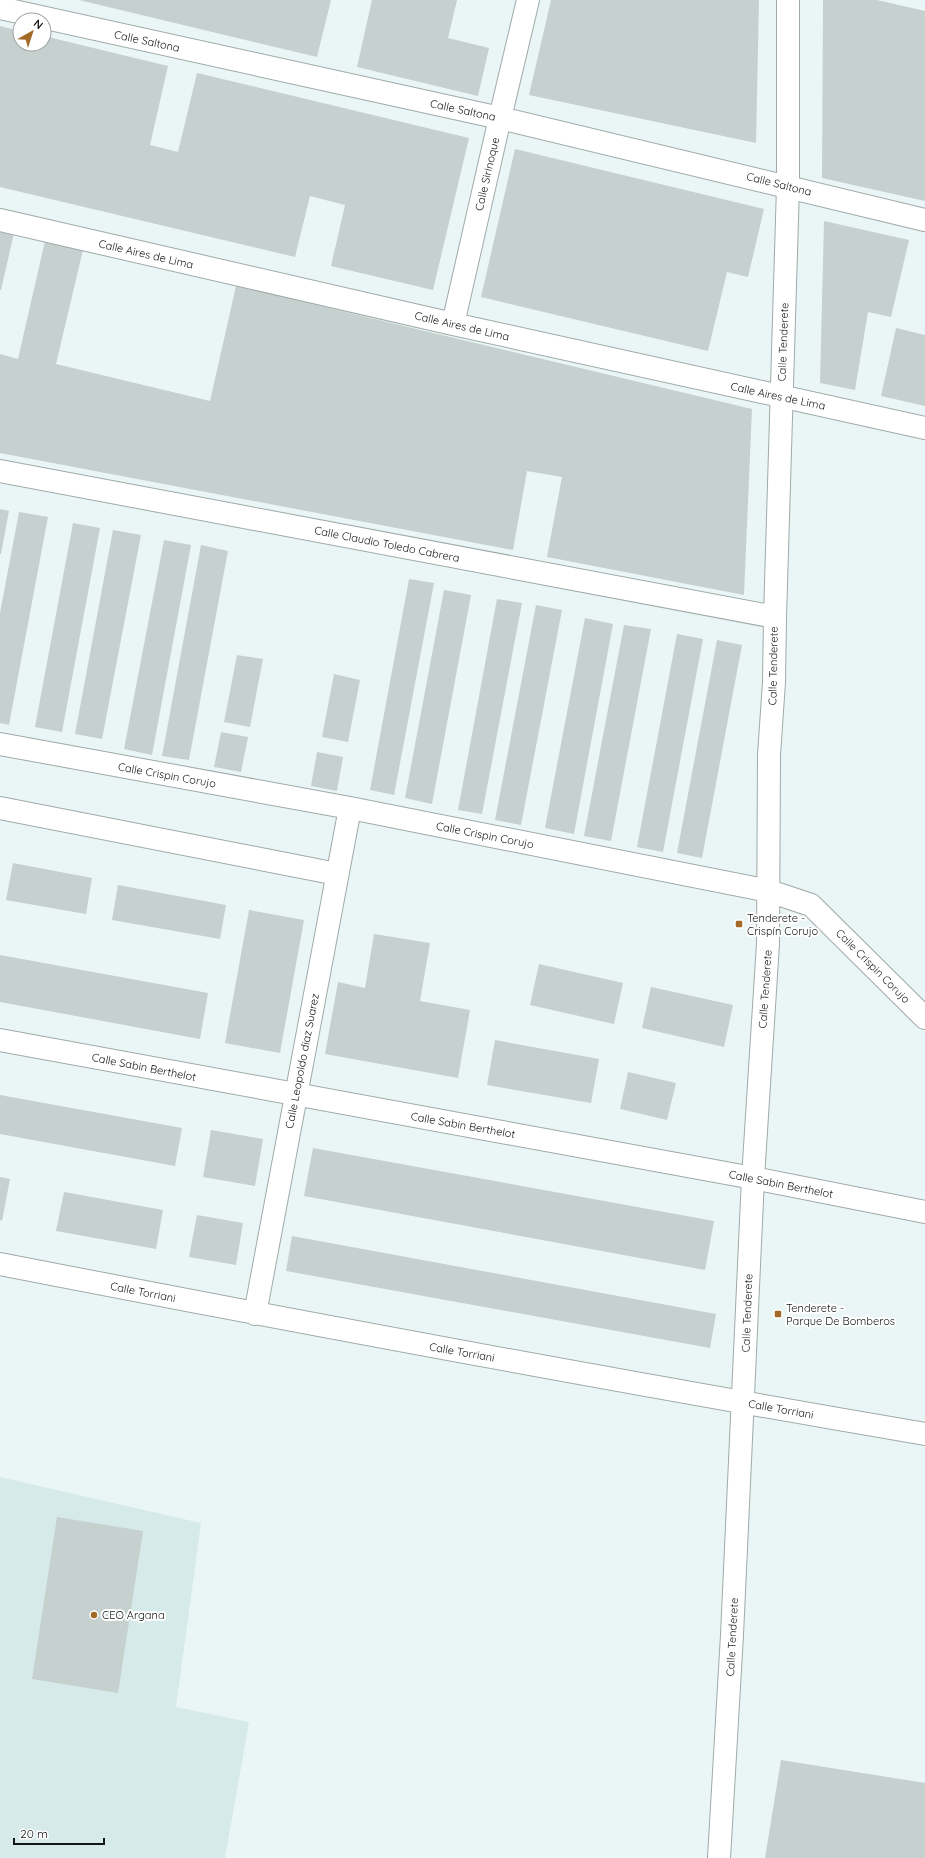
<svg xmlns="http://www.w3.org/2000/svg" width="925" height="1858" font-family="Quicksand,sans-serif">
	<rect width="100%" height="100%" fill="#eaf6f5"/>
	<path fill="#d5eae9" d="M0,1477L201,1523L176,1707L249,1722L225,1858H0Z"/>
	<path fill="#c5d0cf" d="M79,0H331L317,57Z
		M372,0H457L448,38L489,48L478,96L357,67Z
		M551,0H759L756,143L529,95Z
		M823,0H877L925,11V201L822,178Z
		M0,26L20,31V44H44V36L168,66L150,145L178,152L197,73L469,138L433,290L331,266L345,205L310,196L295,257L0,187Z
		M515,149L764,209L748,277L727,272L708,351L481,297Z
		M824,221L909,240L891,317L868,312L855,390L820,383Z
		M0,230L14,233L1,290H0Z
		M45,241L83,250L56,364L210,401L236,286L752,409L744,595L547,557L562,477L527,471L513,550L0,453V354L18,359Z
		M896,328L925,335V406L881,396Z
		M0,509L9,511L1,554H0Z
		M19,512L48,517L9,725L0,723V613Z
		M73,523L100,528L62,732L35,727Z
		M113,530L141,535L102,739L75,734Z
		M164,540L191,545L152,755L124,749Z
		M201,545L228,551L189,760L162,756Z
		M409,579L434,583L394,795L370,790Z
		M444,590L471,595L432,804L405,798Z
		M497,599L522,603L482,814L458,810Z
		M536,605L562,610L521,825L495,820Z
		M585,618L613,624L574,834L545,828Z
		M624,625L651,629L611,841L584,836Z
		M677,634L703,639L663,852L637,847Z
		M717,640L742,645L702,858L677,853Z
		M237,655L263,659L250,727L224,722Z
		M334,674L360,680L348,742L322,737Z
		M221,732L248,737L241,772L214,767Z
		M317,752L343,757L337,791L311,786Z
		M13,863L92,878L86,914L6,900Z
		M118,885L226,905L220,939L112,920Z
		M249,910L304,920L280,1053L225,1043Z
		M374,934L430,943L420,1001L470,1010L458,1078L325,1054L338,982L365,988Z
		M0,955L208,993L200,1039L0,1002Z
		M539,964L623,983L614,1024L530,1005Z
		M651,987L733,1005L724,1047L642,1028Z
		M495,1040L599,1059L591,1103L487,1085Z
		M628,1072L676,1083L667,1120L620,1109Z
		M0,1095L182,1128L175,1166L0,1134Z
		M211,1130L263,1139L255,1186L203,1177Z
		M313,1148L714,1221L705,1270L304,1196Z
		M0,1177L10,1179L2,1221L0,1220Z
		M64,1192L163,1210L156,1249L56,1231Z
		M197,1215L243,1223L236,1265L189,1257Z
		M292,1236L716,1314L710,1348L286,1271Z
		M57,1517L143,1531L118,1693L32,1679Z
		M781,1760L925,1783V1858H765Z"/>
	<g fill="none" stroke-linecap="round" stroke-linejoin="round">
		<g stroke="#9faaa9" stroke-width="24">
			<path id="minor" d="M0,8L500,118L925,220
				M0,220L453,324L925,428
				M453,324L500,118L528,0
				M0,471L775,617
				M0,744L350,808L769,891L811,905L925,1018
				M0,808L337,874
				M0,1040L753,1178L925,1212
				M0,1264C308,1324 616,1381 925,1434
				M255,1314L350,808"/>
		</g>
		<g stroke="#9faaa9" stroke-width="24">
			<path id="tertiary" d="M719,1858L732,1635L753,1178L768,944L769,755L774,682L775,617L788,186V0"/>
		</g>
		<use href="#minor" stroke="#fff" stroke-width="22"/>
		<use href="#tertiary" stroke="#fff" stroke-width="22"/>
	</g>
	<g fill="#a26927" stroke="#fff" stroke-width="1.5">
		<rect x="735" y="920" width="8" height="8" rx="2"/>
		<rect x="774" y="1310" width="8" height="8" rx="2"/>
		<circle cx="94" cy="1615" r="4"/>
	</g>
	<g text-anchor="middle" stroke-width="4" stroke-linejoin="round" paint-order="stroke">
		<g font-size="11" fill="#121615" stroke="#fff">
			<text transform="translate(147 41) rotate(12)" y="4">Calle Saltona</text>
			<text transform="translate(463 110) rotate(12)" y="4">Calle Saltona</text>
			<text transform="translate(487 174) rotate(-77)" y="4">Calle Sirinoque</text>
			<text transform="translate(779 184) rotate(14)" y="4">Calle Saltona</text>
			<text transform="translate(146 254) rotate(13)" y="4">Calle Aires de Lima</text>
			<text transform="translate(462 326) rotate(13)" y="4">Calle Aires de Lima</text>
			<text transform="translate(783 342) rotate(-88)" y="4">Calle Tenderete</text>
			<text transform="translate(778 396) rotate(12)" y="4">Calle Aires de Lima</text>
			<text transform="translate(387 544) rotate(11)" y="4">Calle Claudio Toledo Cabrera</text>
			<text transform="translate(773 666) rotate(-89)" y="4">Calle Tenderete</text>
			<text transform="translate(167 775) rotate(10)" y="4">Calle Crispin Corujo</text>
			<text transform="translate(485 835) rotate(11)" y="4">Calle Crispin Corujo</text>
			<text transform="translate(873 966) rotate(45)" y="4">Calle Crispin Corujo</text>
			<text transform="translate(765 989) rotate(-86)" y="4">Calle Tenderete</text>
			<text transform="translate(302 1061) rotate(-79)" y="4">Calle Leopoldo diaz Suarez</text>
			<text transform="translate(144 1067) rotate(11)" y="4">Calle Sabin Berthelot</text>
			<text transform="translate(463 1125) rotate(10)" y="4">Calle Sabin Berthelot</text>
			<text transform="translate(781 1184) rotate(11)" y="4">Calle Sabin Berthelot</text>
			<text transform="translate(143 1292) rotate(11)" y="4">Calle Torriani</text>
			<text transform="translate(747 1313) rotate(-88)" y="4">Calle Tenderete</text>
			<text transform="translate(462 1352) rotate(10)" y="4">Calle Torriani</text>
			<text transform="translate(781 1409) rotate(10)" y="4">Calle Torriani</text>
			<text transform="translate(732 1637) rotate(-87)" y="4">Calle Tenderete</text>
		</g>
		<g font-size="11" fill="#121615" stroke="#fff" text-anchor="start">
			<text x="747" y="922">Tenderete -<tspan x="747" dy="13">Crispín Corujo</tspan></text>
			<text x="786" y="1312">Tenderete -<tspan x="786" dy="13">Parque De Bomberos</tspan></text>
			<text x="102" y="1619">CEO Argana</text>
		</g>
	</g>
	<g transform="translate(32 32) rotate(39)"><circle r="19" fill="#ffffff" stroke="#a0a2a1"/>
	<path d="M0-3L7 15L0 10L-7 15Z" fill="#a26927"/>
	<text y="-6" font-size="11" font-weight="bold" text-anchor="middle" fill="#121615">N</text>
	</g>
	<path d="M14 1838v6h90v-6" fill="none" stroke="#121615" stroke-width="2"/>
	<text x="20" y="1838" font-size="12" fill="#121615" stroke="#ffffff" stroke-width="3" paint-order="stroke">20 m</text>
</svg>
